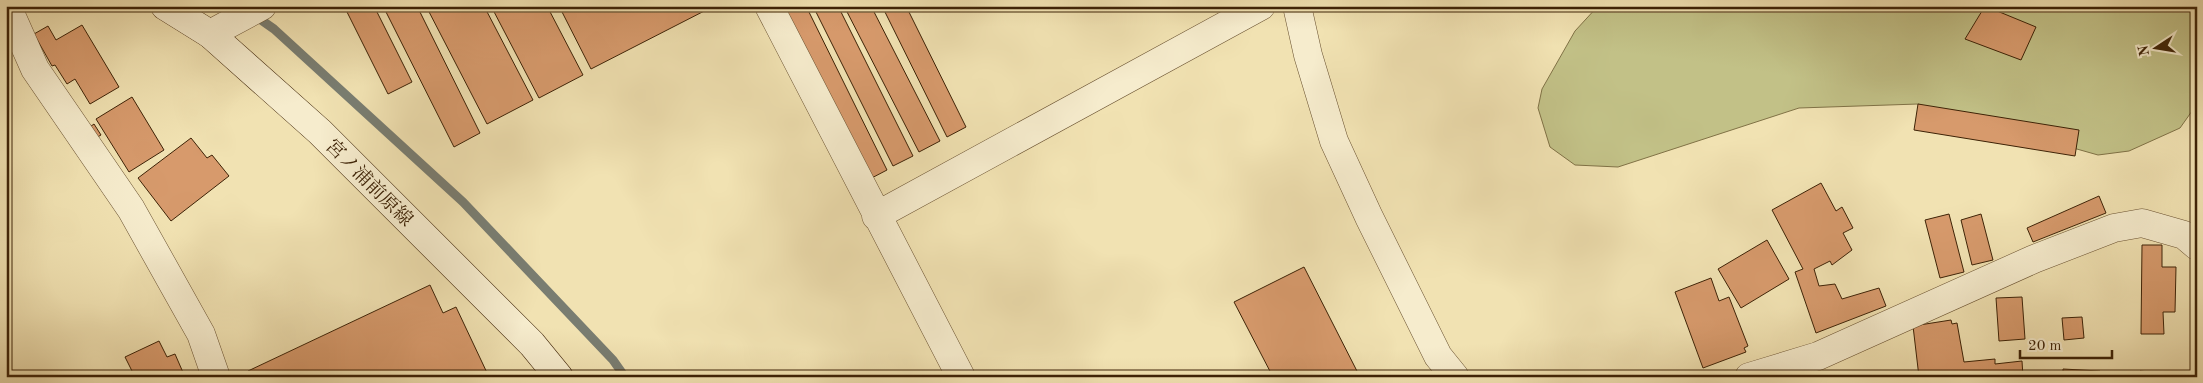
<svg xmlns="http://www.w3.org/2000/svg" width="2203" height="383" font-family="'Old Standard TT','Noto Serif JP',serif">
	<rect width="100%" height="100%" fill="#f1e2b2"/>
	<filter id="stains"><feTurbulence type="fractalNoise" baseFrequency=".004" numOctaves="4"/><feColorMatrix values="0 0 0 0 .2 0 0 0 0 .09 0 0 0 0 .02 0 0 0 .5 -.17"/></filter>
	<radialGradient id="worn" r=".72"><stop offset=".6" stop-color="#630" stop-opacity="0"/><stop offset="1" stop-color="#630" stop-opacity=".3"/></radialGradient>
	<path fill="#c2c187" stroke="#807246" d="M1598,6H2197V104L2180,128L2129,151L2098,155L1918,104L1799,108L1618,167L1575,165L1550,147L1538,108L1542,89L1575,31Z"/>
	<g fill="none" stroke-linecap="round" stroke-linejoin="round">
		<path stroke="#797d71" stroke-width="9" d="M254,15L274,29L463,202L613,360L625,377"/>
	</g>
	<path fill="#d79a6c" stroke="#3d2206" d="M344,6H374L412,82L388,94Z
		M383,6H417L480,133L454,147Z
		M426,6H484L533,100L487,124Z
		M491,6H547L583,75L539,98Z
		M559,6H714L591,69Z
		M788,6H806L887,170L864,182L780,10Z
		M813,6H838L913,156L893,166Z
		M844,6H871L940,141L919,152Z
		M882,6H906L966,127L947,137Z
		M1985,6L2036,27L2021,60L1965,39Z
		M82,25L119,87L90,104L75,79L67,84L55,65L52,66L34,34L48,26L56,40Z
		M132,97L164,150L129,172L96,119Z
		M1918,104L2079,130L2075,156L1914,130Z
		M94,124L101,135L94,139L87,129Z
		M191,138L207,158L212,155L229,176L171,221L138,178Z
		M1821,183L1836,211L1842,207L1853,228L1843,233L1852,250L1832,265L1830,261L1814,269L1819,286L1835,284L1842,299L1879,288L1886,306L1816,333L1795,272L1803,269L1772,210Z
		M2099,196L2106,213L2033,242L2027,228Z
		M1949,214L1964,272L1940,278L1925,220Z
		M1981,214L1993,260L1972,265L1961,220Z
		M1767,240L1789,279L1741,308L1718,269Z
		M2142,245H2162V267H2176L2175,312H2163L2164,334H2141Z
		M1304,267L1360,377H1273L1234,302Z
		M1711,278L1719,301L1729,297L1748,346L1744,348L1746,352L1703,368L1675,292Z
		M430,285L443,313L456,307L489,377H251L248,371Z
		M2022,297L2025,339L1999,341L1996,298Z
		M2082,317L2084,338L2064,340L2062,318Z
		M1951,320L1952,324L1957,323L1964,362L1995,359V364L2022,361L2023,377H1919L1913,326Z
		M159,341L167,357L175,354L185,377H135L125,357Z
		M2063,369L2100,371V377H2063Z
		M2140,371L2197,377H2139Z"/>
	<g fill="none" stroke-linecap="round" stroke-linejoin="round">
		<g stroke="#6a5231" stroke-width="29">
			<path id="street" d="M7,6L35,69L131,209L201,334L216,377
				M769,6L961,377
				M1297,6L1308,55L1334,141L1369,217L1438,356L1455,377
				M210,34L262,6
				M876,216L1261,6
				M1749,377L1818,356L2034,259L2114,228L2142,223L2184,235L2197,246"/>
		</g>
		<g stroke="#3d2206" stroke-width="29">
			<path id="secondary" d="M165,6L210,34L320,132L532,344L559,377"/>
		</g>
		<use href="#street" stroke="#f6eccd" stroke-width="28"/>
		<use href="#secondary" stroke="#f6eccd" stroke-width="28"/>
	</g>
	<g text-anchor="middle" stroke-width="4" stroke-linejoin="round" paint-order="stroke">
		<g font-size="19" fill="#3d2206" stroke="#f6eccd">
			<text transform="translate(370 182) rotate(45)" y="7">宮ノ浦前原線</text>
		</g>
	</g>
	<rect width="2203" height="383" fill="none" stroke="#f1e2b2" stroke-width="25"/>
	<rect x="8" y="8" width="2188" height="368" fill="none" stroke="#3d2206" stroke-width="2.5"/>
	<rect x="12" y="12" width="2178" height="358" fill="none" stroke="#3d2206"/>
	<g transform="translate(2156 48) rotate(258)" stroke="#f6eccd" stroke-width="4" paint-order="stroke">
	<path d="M0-4L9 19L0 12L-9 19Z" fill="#3d2206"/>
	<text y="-8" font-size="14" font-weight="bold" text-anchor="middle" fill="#3d2206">N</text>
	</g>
	<path d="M2020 350v8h92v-8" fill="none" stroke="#3d2206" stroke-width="2.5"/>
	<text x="2028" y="350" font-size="15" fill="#3d2206" stroke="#f6eccd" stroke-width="4" paint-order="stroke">20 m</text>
	<rect width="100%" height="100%" filter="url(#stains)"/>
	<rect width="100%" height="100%" fill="url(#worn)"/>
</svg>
